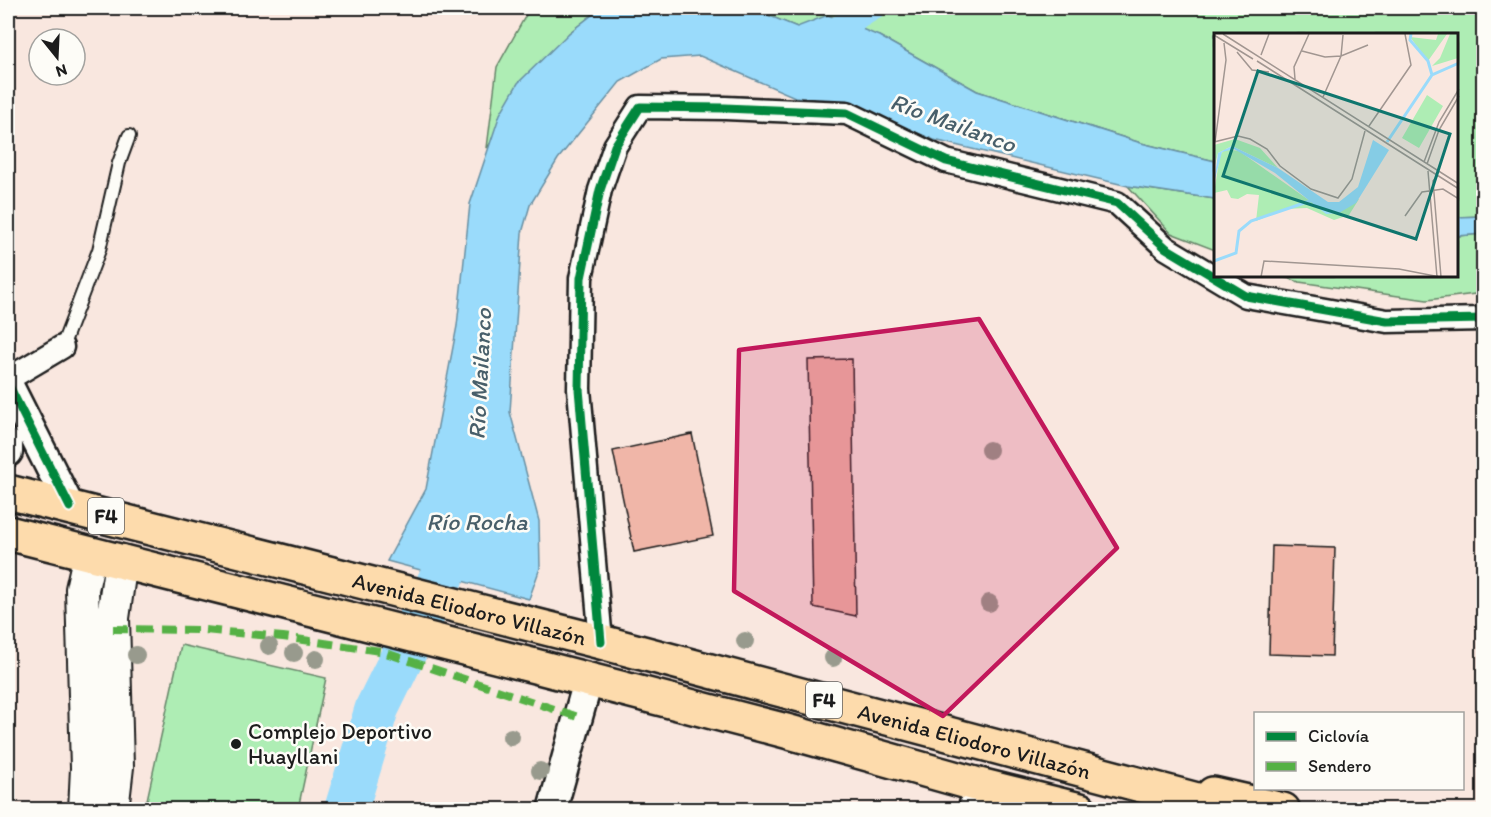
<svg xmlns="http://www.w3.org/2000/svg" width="1491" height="817" font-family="Itim,sans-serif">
	<rect width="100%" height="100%" fill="#f9e7df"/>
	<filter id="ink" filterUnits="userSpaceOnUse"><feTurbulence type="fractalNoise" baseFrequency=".0167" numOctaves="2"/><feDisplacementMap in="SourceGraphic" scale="12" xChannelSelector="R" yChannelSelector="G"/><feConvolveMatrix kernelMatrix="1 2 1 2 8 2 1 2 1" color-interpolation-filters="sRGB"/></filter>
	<g filter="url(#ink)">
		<path fill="#aeedb4" stroke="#658468" stroke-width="1.5" d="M536,8H601L569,33L487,148L497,67L526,15Z
			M750,8H1483V216L1457,217L1456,34H1215V161L1141,143L977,91L879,36L797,27Z
			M1128,186L1215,199V250L1171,233Z
			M1483,234V293L1427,300L1299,282L1282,276H1456L1457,236Z
			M181,645L326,678L298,809H145Z"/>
		<path fill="#9adbfb" stroke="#688fa2" stroke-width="1.5" d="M601,8H750L797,27L828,15L879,36L977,91L1141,143L1215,161V199L1128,186L934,140L847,103L795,97L700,56L661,59L620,82L558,159L530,205L522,233L510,412L539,521L540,568L529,599L387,561L426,489L457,326L470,204L500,114L518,83L569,33Z
			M1483,216V234L1457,236V217Z"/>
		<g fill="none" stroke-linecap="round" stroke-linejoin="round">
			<path stroke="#9adbfb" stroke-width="26" d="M818,38L831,33L872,8"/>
			<path stroke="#9adbfb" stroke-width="44" d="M346,810L377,708L457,545L463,520"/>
		</g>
		<path fill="#f0b6a8" stroke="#1c1c1c" stroke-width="1.5" d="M852,359L856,616L813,607L808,360Z
			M692,434L713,536L634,552L613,451Z
			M1272,546L1335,548L1332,656L1269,654Z"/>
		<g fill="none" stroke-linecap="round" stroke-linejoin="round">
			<g stroke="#1c1c1c" stroke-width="16">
				<path id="service" d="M62,347L99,250L119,163L129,136"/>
			</g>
			<g stroke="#1c1c1c" stroke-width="27">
				<path id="minor" d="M8,379L62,347
					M601,642L579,389L581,278L600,190L615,146L640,107L725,108L847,113L946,161L1117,203L1166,248L1246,296L1387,321L1484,319
					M970,810L975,784"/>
			</g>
			<g stroke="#1c1c1c" stroke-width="33">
				<path id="tertiary" d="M8,384L70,507
					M8,444V452
					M552,810L588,681"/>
			</g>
			<g stroke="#1c1c1c" stroke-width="36">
				<path id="secondary" d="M85,810L87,768L82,589L90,554
					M112,810L117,767L113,618L121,561"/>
			</g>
			<g stroke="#1c1c1c" stroke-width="38">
				<g id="trunk">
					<path id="s1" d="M8,492L601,642L1235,810"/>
					<path d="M8,533L535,666L786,731L975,784L1080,810"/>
					<path d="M1213,794L1283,810"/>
				</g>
			</g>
			<use href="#service" stroke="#fdfcf7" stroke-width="12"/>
			<use href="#minor" stroke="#fdfcf7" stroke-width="22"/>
			<use href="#tertiary" stroke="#fdfcf7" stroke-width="28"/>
			<use href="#secondary" stroke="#fdfcf7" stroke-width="32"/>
			<use href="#trunk" stroke="#fddbac" stroke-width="33"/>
			<path stroke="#55b145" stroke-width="8" stroke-dasharray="15 8" stroke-linecap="butt" d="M113,629L204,630L283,637L380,651L578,717"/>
			<g stroke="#fdfcf7" stroke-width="13">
				<path id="cycleway" d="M8,384L70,507
					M601,642L579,389L581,278L600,190L615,146L640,107L725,108L847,113L946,161L1117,203L1166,248L1246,296L1387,321L1484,319"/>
			</g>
			<use href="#cycleway" stroke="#00873e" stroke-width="9"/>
		</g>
		<g fill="#989a8d">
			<circle cx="989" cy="450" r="9"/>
			<circle cx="989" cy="603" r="9"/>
			<circle cx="745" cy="641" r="9"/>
			<circle cx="269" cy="646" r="9"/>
			<circle cx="294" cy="653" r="9"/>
			<circle cx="136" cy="655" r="9"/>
			<circle cx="833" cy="658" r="9"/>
			<circle cx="316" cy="659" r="9"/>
			<circle cx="511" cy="737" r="9"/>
			<circle cx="540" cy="771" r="9"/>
		</g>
	</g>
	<path fill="#c2185b" fill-opacity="0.2" stroke="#c2185b" stroke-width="4.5" stroke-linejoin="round" d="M979,319L1117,548L943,716L734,591L739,350Z"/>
	<circle fill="#1c1c1c" stroke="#fdfcf7" stroke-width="2" cx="236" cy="744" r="6"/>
	<g text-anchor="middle" stroke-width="5" stroke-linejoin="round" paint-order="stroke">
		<g fill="#fdfcf7" stroke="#605f5e" stroke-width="1.5">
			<rect x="88" y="498" width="36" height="36" rx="4.5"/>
			<rect x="806" y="682" width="36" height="36" rx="4.5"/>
		</g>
		<g font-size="21" font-weight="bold" fill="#1c1c1c">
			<text x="106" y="523">F4</text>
			<text x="824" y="707">F4</text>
		</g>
		<g font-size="22" fill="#1c1c1c" stroke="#fdfcf7">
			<text dy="8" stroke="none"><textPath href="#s1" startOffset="476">Avenida Eliodoro Villazón</textPath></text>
			<text dy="8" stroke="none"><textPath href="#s1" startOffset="998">Avenida Eliodoro Villazón</textPath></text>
		</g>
		<g font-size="22" fill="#1c1c1c" stroke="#fdfcf7" text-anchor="start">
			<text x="248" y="739">Complejo Deportivo<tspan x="248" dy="25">Huayllani</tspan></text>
		</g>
		<g font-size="24" font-style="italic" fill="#485f6a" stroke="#fdfcf7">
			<text transform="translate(953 123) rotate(20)" y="8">Río Mailanco</text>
			<text transform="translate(480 374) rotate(-87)" y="8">Río Mailanco</text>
			<text x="477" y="530">Río Rocha</text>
		</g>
	</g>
	<g transform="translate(1214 33)">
		<rect width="244" height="244" fill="#f9e7df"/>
		<path d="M224,1H233L214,28L196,4L222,7ZM236,1H244V25L218,33L226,25ZM213,62L229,73L205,115L188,105ZM21,106L46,115L64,135L18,113L4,120L0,136V112ZM11,116L25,118L109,177L145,166L135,182L120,187L93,175L70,176L42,188L45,162L33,161L24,166L17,165L13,157L0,160L6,122Z" fill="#aeedb4"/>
		<path d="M159,107L175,117L142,170L125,180L112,181L61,140L20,116L8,119L0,150L4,120L18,113L64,135L114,169H125L144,154Z" fill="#9adbfb"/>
		<path fill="none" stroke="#9adbfb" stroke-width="3" d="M197,1L196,7L214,28L218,42M173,109L218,42L245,30M0,228L22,220L25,198L37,188L99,167"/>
		<path fill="none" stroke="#a19691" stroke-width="1.5" d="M9,1L245,151M0,2L39,26M88,18L111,24L127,23L154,12M23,19L38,37L55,39M47,22L55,1M43,28L245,156M81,46L80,34L95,1M109,64L127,23L129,2M155,93L197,32L191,1M0,109L24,103L36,106L53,116L66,133L97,156L124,165L138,146L151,98M1,109L12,27L10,10M210,129L225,89L245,56M213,131L225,97L245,63M214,138L223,244M223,143L219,148L227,244M191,183L208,159L229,156L245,166M47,244L50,228L185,236L226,244"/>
		<path fill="#0f766e" fill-opacity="0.15" stroke="#0f766e" stroke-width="3" d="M44,38L236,101L202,206L9,143Z"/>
		<rect width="244" height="244" fill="none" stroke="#1c1c1c" stroke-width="3"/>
	</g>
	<rect width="1491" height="817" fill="none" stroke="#fdfcf7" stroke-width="30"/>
	<rect x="15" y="15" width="1461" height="787" fill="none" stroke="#1c1c1c" stroke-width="2" filter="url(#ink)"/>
	<rect x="1254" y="712" width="210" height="78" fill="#fdfcf7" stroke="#a3a29f" stroke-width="1.5"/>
	<rect x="1266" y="732" width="30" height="9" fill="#00873e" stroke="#a3a29f" stroke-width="1.5"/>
	<text x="1308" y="742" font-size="18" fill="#1c1c1c">Ciclovía</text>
	<rect x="1266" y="762" width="30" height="9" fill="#55b145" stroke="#a3a29f" stroke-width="1.5"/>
	<text x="1308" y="772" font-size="18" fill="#1c1c1c">Sendero</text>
	<g transform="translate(57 57) rotate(162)"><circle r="28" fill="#fdfcf7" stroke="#a3a29f" stroke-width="1.5"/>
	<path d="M0-4.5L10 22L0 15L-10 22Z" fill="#1c1c1c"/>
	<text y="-9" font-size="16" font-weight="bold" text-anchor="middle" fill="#1c1c1c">N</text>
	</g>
</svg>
